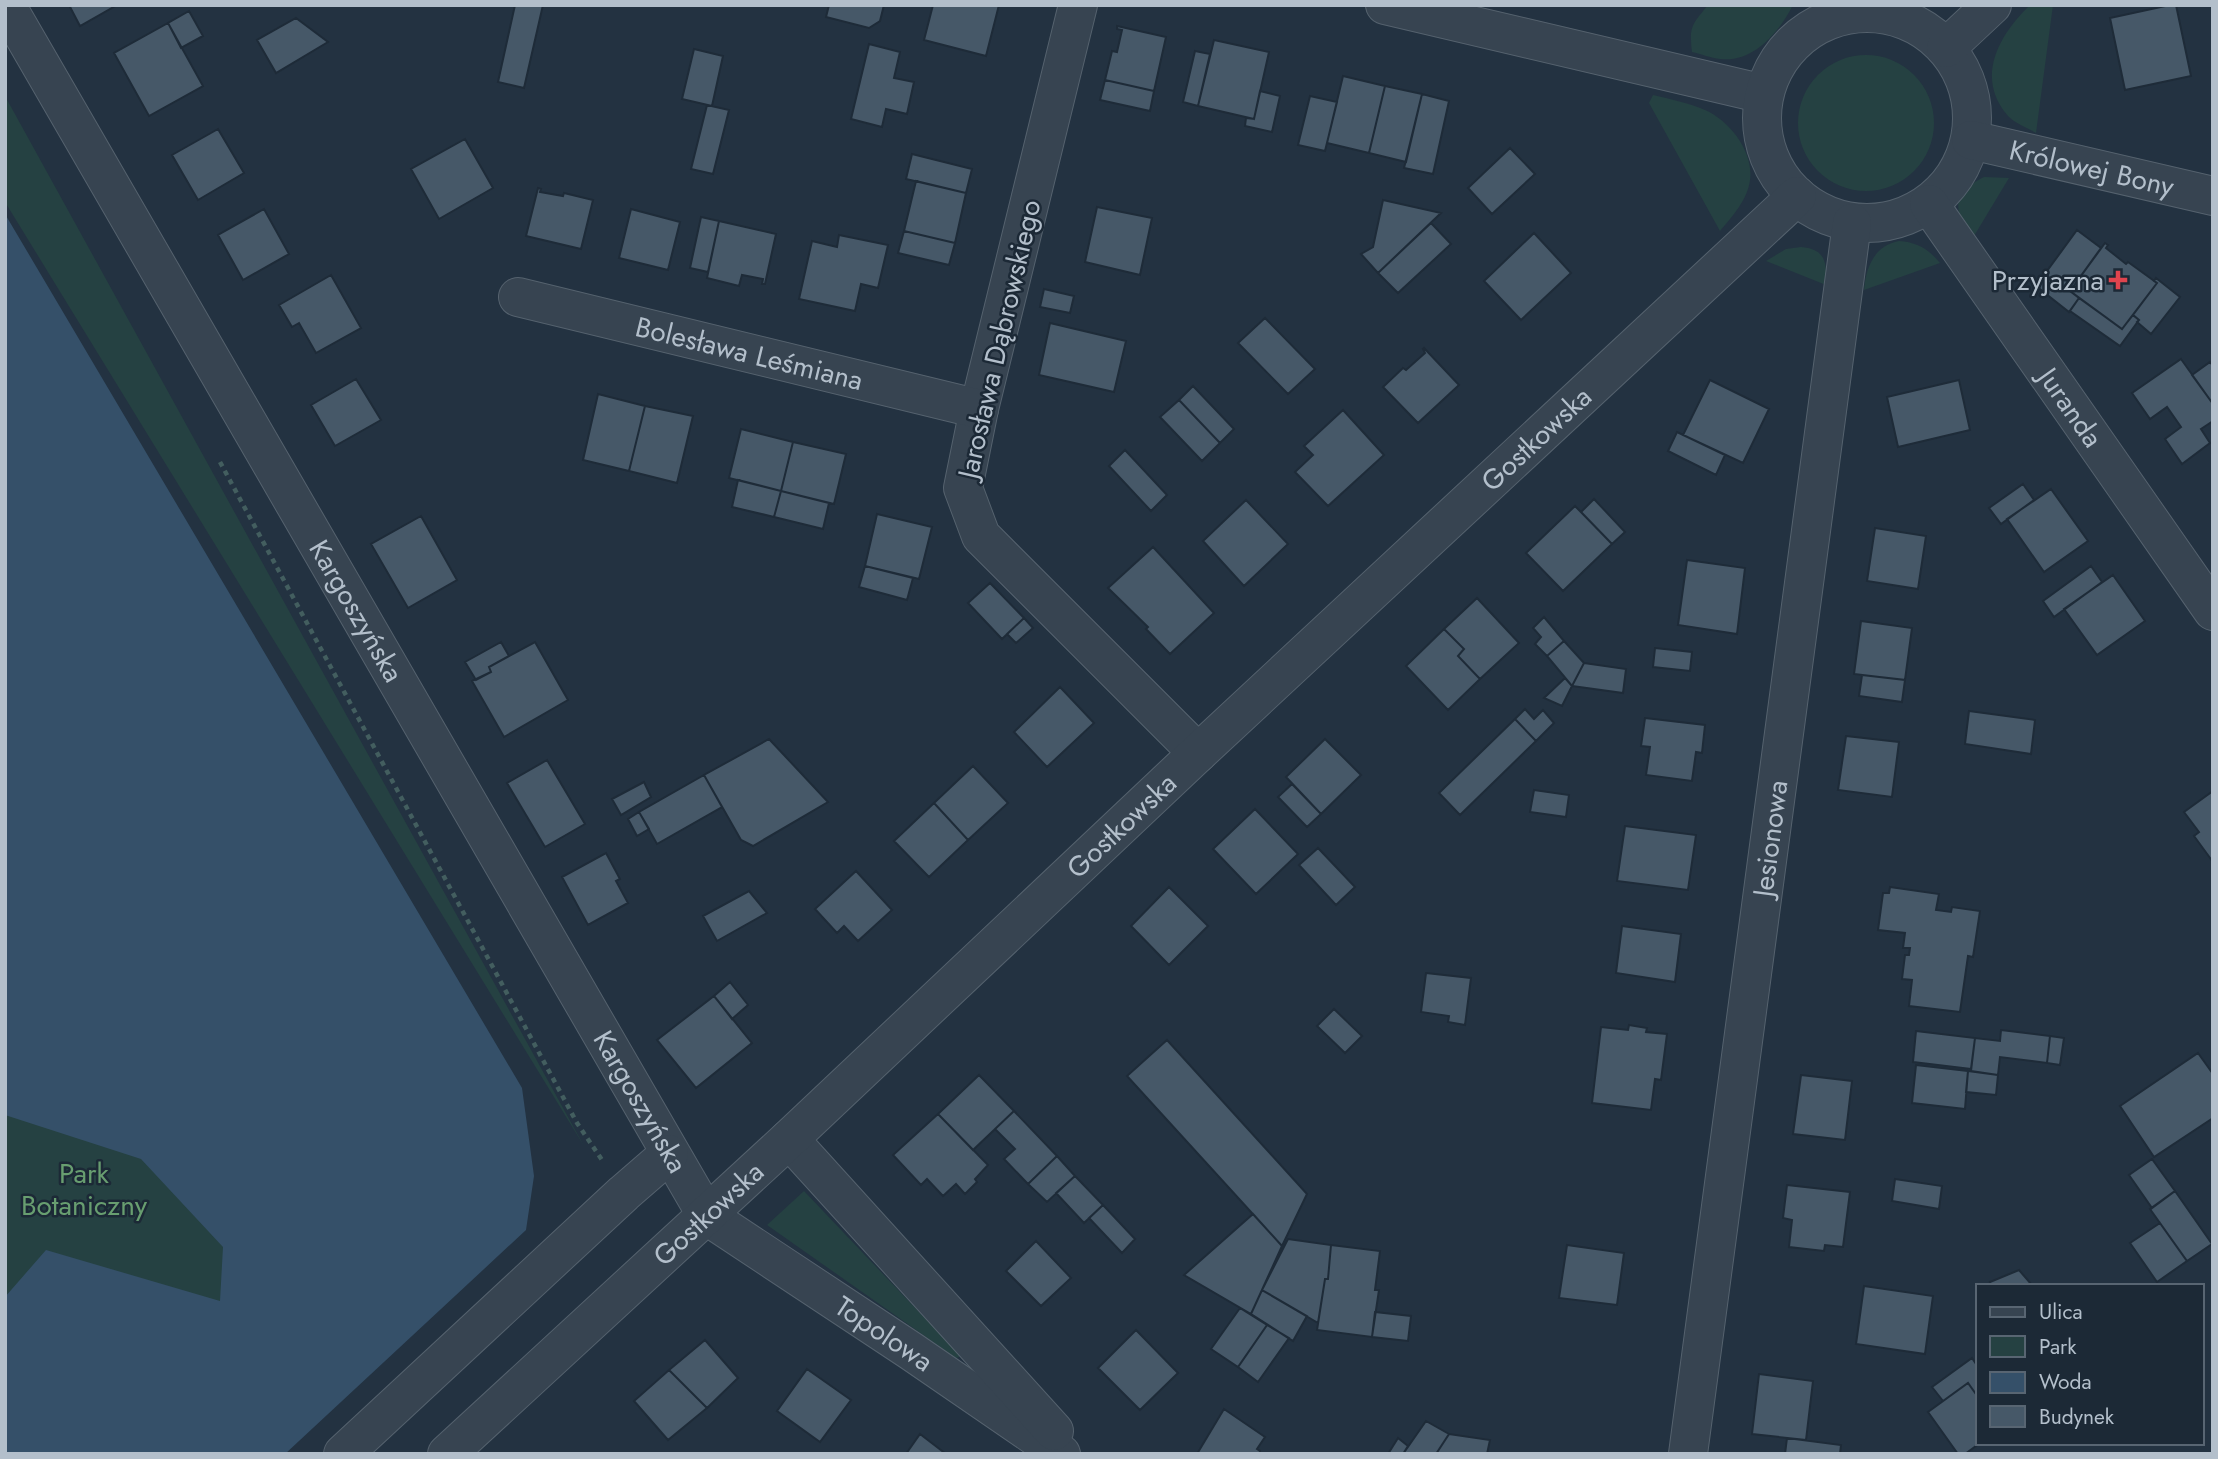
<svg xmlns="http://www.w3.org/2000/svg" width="2218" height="1459" font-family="Jost,sans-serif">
	<rect width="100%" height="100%" fill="#233241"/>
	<path fill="#254142" d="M1708,5H1793C1779,32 1754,63 1720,59C1711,58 1701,54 1692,52C1689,26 1692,25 1708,5Z
		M2030,5H2053L2036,133C2028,128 2014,123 2008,116C1974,77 2000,34 2030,5Z
		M1798 123a68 68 0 1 1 136 0a68 68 0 1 1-136 0Z
		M1653,95C1670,99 1689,103 1705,110C1730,121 1754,152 1750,180C1748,199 1732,217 1720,231L1649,103Z
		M5,96L584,1146L5,202Z
		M1984,177L2009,178L1971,241C1955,211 1949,195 1984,177Z
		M1899,241C1916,242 1929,249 1940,263L1864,290C1866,267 1874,246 1899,241Z
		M1801,247C1826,249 1827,263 1826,285L1766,261L1786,249Z
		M5,991L148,1131L240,1245L224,1314L5,1321Z
		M804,1191L959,1354V1357L956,1358L767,1225Z"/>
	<path fill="#355069" d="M5,214L522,1088L534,1176L526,1230L285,1454H5V1297L46,1250L220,1301L223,1247L141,1159L5,1115C5,1102 9,1054 5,1046Z"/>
	<path fill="#465868" stroke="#1e2b38" stroke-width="2" d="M69,5H117L80,26Z
		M515,5H543L524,88L498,82Z
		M829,5H884L880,21L869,28L826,17Z
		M933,5H999L986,56L924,40Z
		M2170,5H2176L2191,76L2125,90L2110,18Z
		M189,11L203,36L181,48L168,23Z
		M296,18L328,42L276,73L257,40Z
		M168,23L203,86L149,116L114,53Z
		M1117,26L1166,37L1154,91L1105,80L1112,51L1117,52L1122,30L1117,29Z
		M1214,40L1269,52L1254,119L1198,106Z
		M869,44L900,52L894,78L914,82L907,114L886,109L882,127L851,119Z
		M694,49L723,56L712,106L682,99Z
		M1195,51L1210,54L1198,106L1183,102Z
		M1343,76L1385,86L1369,153L1327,143Z
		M1105,80L1154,91L1150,111L1100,100Z
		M1385,86L1422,94L1406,162L1369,153Z
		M1260,91L1280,96L1272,132L1245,126L1246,118L1254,119Z
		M1422,94L1449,101L1433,174L1404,168Z
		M1310,96L1337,102L1325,151L1298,145Z
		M707,105L729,110L713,174L691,169Z
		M218,129L244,173L198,200L172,155Z
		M465,139L493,188L439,219L411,169Z
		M1510,148L1535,174L1492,214L1468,188Z
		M912,154L972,169L966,193L906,179Z
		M916,181L966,193L955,243L904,231Z
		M538,188L541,189L540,192L563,196L564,193L593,200L581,249L526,236Z
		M1383,200L1441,213L1378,273L1361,254L1373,247Z
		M1097,207L1152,218L1140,275L1085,262Z
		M264,209L289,254L243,280L218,235Z
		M631,209L680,222L668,270L619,258Z
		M701,217L719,221L708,272L690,268Z
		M719,221L776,234L765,284H762L763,279L742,275L739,286L707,278Z
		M1431,223L1451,244L1398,293L1378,273Z
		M2077,230L2101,248L2070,291L2079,298L2069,312L2036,286Z
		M904,231L955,243L949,265L898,253Z
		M1534,233L1571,273L1521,320L1484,281Z
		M839,235L888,245L878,288L861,284L855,311L799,299L812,241L837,247Z
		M2105,243L2108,245L2106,248L2126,264L2128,262L2157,283L2122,329L2070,291Z
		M331,275L361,328L316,353L299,323L292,327L279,305Z
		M2156,278L2180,297L2151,334L2137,322L2139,320L2133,315L2157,283L2154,281Z
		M1044,289L1074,296L1070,313L1040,307Z
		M2079,298L2122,329L2133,315L2139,320L2120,346L2070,311Z
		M1265,318L1315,369L1288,394L1238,343Z
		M1050,323L1126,341L1114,392L1039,375Z
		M1424,348L1459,385L1418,423L1383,387L1403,368L1406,370L1425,353L1423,349Z
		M2181,359L2213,404V421L2201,429L2210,443L2182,464L2165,439L2181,427L2167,407L2150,419L2132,393Z
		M2210,362L2213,366V404L2192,375Z
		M356,379L381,420L335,446L311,405Z
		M1710,380L1769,409L1743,463L1683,435Z
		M1959,380L1970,430L1898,447L1887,397Z
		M1193,386L1234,429L1220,443L1179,400Z
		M598,394L645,406L629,471L583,460Z
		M1179,400L1220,443L1202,461L1160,417Z
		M645,406L693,416L677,483L629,471Z
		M1343,410L1384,455L1328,506L1295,472L1313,455L1304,446Z
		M741,429L793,442L781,491L729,478Z
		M1677,432L1725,455L1716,475L1668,451Z
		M793,442L846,454L834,504L781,491Z
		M1125,450L1167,495L1151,511L1109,466Z
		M738,480L781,491L774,517L732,507Z
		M2023,484L2034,500L2001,524L1989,508Z
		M2051,489L2088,541L2044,572L2007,519Z
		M781,491L829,503L823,529L774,517Z
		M1594,499L1625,532L1612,544L1581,512Z
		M1246,500L1288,544L1244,586L1203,541Z
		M1575,506L1612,544L1563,591L1526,553Z
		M877,514L932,527L919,579L865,566Z
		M421,516L457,580L408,608L371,544Z
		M1875,528L1926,536L1918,589L1867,581Z
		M1153,547L1214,613L1170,654L1146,629L1148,627L1108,588Z
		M1687,560L1745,568L1737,634L1678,625Z
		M865,566L913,578L907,600L859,587Z
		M2091,566L2102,582L2054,617L2043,601Z
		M2113,575L2145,621L2097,655L2064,609Z
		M990,583L1024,618L1002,639L968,603Z
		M1477,598L1519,643L1480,679L1458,656L1464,649L1444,629Z
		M1544,617L1564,641L1547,656L1535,644L1541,637L1533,628Z
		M1024,618L1033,628L1016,643L1007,634Z
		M1861,621L1912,628L1905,680L1854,674Z
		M1444,629L1464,649L1458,656L1480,679L1448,710L1406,666Z
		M1564,641L1584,663L1572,686L1547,656Z
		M501,642L509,656L489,667L491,672L476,680L465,662Z
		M535,642L568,700L504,737L472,681L491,672L489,667Z
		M1655,648L1692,652L1690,671L1653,667Z
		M1584,663L1626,669L1623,693L1572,686Z
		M1862,675L1905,680L1902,702L1859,696Z
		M1565,678L1572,686L1562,706L1544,698Z
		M1060,687L1094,723L1047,767L1014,732Z
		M1525,709L1534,719L1543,710L1554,723L1536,741L1515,719Z
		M1969,711L2035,720L2031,754L1965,744Z
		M1645,718L1705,725L1702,753L1696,752L1692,781L1646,775L1650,747L1641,746Z
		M1515,719L1536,741L1460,815L1439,793Z
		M1846,736L1899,742L1892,797L1838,790Z
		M769,739L828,802L753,846L741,840L704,775Z
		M1325,739L1361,775L1321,814L1286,777Z
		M547,760L585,824L545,847L507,783Z
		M973,766L1008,803L968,840L934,803Z
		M704,775L722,807L657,844L639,812Z
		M644,782L651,797L621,815L612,799Z
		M1292,784L1321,814L1307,827L1278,797Z
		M1534,790L1569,795L1566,817L1530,812Z
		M2213,791V862L2194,836L2199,832L2184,812Z
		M934,803L968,840L929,877L894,841Z
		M1255,809L1298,854L1256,894L1213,849Z
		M639,812L649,829L637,836L628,819Z
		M1625,826L1696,835L1688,890L1617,881Z
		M1318,848L1355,887L1336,905L1299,865Z
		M606,853L620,879L616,881L628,903L588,925L562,877Z
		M856,871L892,910L858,941L844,926L837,933L815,909Z
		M1169,887L1208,926L1169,965L1131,926Z
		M1890,887L1939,894L1936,910L1951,912L1952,907L1980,911L1973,957L1968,956L1960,1012L1909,1006L1912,980L1902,979L1905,955H1909L1910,948H1903L1905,933L1878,930L1883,893H1889Z
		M749,891L767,913L717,941L703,916Z
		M1622,926L1681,934L1675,982L1616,973Z
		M1426,973L1471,978L1465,1025L1448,1022L1449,1016L1421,1012Z
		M730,982L748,1005L732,1019L714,996Z
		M714,996L752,1043L696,1088L657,1040Z
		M1334,1009L1362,1036L1345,1053L1317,1026Z
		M1629,1025L1647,1028L1646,1032L1667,1034L1661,1080L1655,1079L1651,1110L1592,1103L1601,1027L1628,1030Z
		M2001,1030L2050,1036L2047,1063L2000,1057L1998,1075L1971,1071L1975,1038L2000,1041Z
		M1916,1031L1975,1038L1971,1069L1913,1062Z
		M2050,1036L2064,1038L2060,1065L2047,1063Z
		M1167,1040L1307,1194L1282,1246L1127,1076Z
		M2198,1053L2213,1074V1118L2154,1157L2120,1106Z
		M1916,1065L1968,1071L1965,1109L1912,1103Z
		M1968,1071L1998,1075L1996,1095L1966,1092Z
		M979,1075L1014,1111L973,1150L938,1114Z
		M1801,1075L1852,1081L1845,1140L1793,1134Z
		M1014,1111L1057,1156L1028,1184L1004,1159L1015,1149L995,1129Z
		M938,1114L988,1165L975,1179L977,1182L965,1194L956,1184L943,1196L927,1179L921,1185L893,1155Z
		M1057,1156L1075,1176L1047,1202L1028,1184Z
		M2152,1159L2175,1191L2152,1208L2129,1175Z
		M1075,1176L1103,1205L1084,1223L1056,1193Z
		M1895,1179L1942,1186L1939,1209L1892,1201Z
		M1787,1185L1850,1192L1843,1247L1825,1245L1824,1251L1789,1247L1792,1220L1783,1218Z
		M2175,1191L2212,1244L2187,1261L2150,1209Z
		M1103,1205L1135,1239L1122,1253L1089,1218Z
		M1253,1214L1282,1246L1251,1314L1184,1275Z
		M2160,1223L2187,1261L2157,1282L2130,1243Z
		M1288,1239L1331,1245L1328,1279H1325L1318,1323L1262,1290Z
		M1036,1241L1071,1278L1041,1306L1006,1271Z
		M1331,1245L1380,1251L1375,1290H1379L1372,1337L1317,1330L1325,1279H1328Z
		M1567,1245L1624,1253L1617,1305L1559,1298Z
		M2019,1270L2032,1285L1993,1286L1990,1282Z
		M1864,1286L1933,1296L1925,1354L1856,1344Z
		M1262,1290L1307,1316L1293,1341L1251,1314Z
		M1240,1308L1267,1325L1238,1367L1211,1349Z
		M1375,1312L1411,1316L1408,1341L1372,1337Z
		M1267,1325L1289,1338L1258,1382L1238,1367Z
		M1136,1330L1178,1373L1140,1410L1098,1368Z
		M705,1340L738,1378L707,1408L669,1370Z
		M1972,1358L1978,1367V1397L1968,1383L1943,1401L1932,1387Z
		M807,1369L851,1400L820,1442L777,1411Z
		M669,1370L707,1408L668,1440L634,1401Z
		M1759,1374L1813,1381L1806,1440L1752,1434Z
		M1968,1383L1978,1397V1443H1980L1965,1454H1958L1928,1412Z
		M1224,1409L1265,1437L1257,1449L1260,1451L1259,1454H1197Z
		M1426,1421L1449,1434L1436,1454H1403Z
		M920,1434L946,1454H906Z
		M1449,1434L1490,1440L1487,1454H1436Z
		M1398,1438L1408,1446L1403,1454H1388Z
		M1787,1438L1841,1445L1840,1454H1785Z"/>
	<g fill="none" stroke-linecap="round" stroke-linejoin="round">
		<g stroke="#55626e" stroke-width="40">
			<g id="street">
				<path id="s1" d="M6,5L707,1216L911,1351L1061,1454"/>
				<path d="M1078,5L979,409L963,488L981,536L1198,753"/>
				<path d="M1385,5L1764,94"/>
				<circle cx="1867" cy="118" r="105"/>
				<path d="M1946,48L1992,5"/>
				<path id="s2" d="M1971,140L2213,196"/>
				<path id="s3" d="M1929,204L2213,611"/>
				<path id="s4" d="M518,297L979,409"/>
				<path d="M789,1139L1054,1431"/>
				<path d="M343,1454L624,1193L669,1154"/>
				<path id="s5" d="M447,1454L789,1139L1198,753L1797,196"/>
				<path id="s6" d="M1688,1454L1852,223"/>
			</g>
		</g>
		<path stroke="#435e5f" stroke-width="4.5" stroke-dasharray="5 5" stroke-linecap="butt" d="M220,462L577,1123L602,1160"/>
		<use href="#street" stroke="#374451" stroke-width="38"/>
	</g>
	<path fill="#e0444e" stroke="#1c2936" stroke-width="2.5" d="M2114.5 269.5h7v7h7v7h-7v7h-7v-7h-7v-7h7z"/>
	<g text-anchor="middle" stroke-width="5" stroke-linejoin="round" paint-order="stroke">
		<g font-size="28" fill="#b3bfcb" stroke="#1c2936">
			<text dy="10" stroke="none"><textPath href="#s2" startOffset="124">Królowej Bony</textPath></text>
			<text transform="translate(999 339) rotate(-77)" y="10">Jarosława Dąbrowskiego</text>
			<text dy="10" stroke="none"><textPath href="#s4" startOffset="238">Bolesława Leśmiana</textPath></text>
			<text dy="10" stroke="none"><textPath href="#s3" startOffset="248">Juranda</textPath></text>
			<text dy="10" stroke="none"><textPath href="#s5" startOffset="1489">Gostkowska</textPath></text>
			<text dy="10" stroke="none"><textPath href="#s1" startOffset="700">Kargoszyńska</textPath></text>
			<text dy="10" stroke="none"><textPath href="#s5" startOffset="922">Gostkowska</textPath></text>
			<text dy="10" stroke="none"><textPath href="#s6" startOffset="621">Jesionowa</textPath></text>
			<text dy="10" stroke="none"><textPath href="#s1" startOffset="1267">Kargoszyńska</textPath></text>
			<text dy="10" stroke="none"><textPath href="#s5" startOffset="355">Gostkowska</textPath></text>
			<text dy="10" stroke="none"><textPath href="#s1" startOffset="1612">Topolowa</textPath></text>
		</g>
		<g font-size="28" fill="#b3bfcb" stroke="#1c2936" text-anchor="end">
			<text x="2104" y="290">Przyjazna</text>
		</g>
		<g font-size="28" fill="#689e70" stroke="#1c2936">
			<text x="84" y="1183">Park<tspan x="84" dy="32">Botaniczny</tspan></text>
		</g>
	</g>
	<rect width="2218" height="1459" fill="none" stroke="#b3bfcb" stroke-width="14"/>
	<rect x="1976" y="1284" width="228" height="161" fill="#1c2936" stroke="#586572" stroke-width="2"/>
	<rect x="1990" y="1307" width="35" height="10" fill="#374451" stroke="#586572" stroke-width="2"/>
	<text x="2039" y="1319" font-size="21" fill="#b3bfcb">Ulica</text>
	<rect x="1990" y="1336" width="35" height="21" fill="#254142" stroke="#586572" stroke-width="2"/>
	<text x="2039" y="1354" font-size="21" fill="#b3bfcb">Park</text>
	<rect x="1990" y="1372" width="35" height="21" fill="#355069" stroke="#586572" stroke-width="2"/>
	<text x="2039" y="1389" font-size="21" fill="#b3bfcb">Woda</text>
	<rect x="1990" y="1406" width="35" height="21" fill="#465868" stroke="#586572" stroke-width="2"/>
	<text x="2039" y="1424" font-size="21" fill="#b3bfcb">Budynek</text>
</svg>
